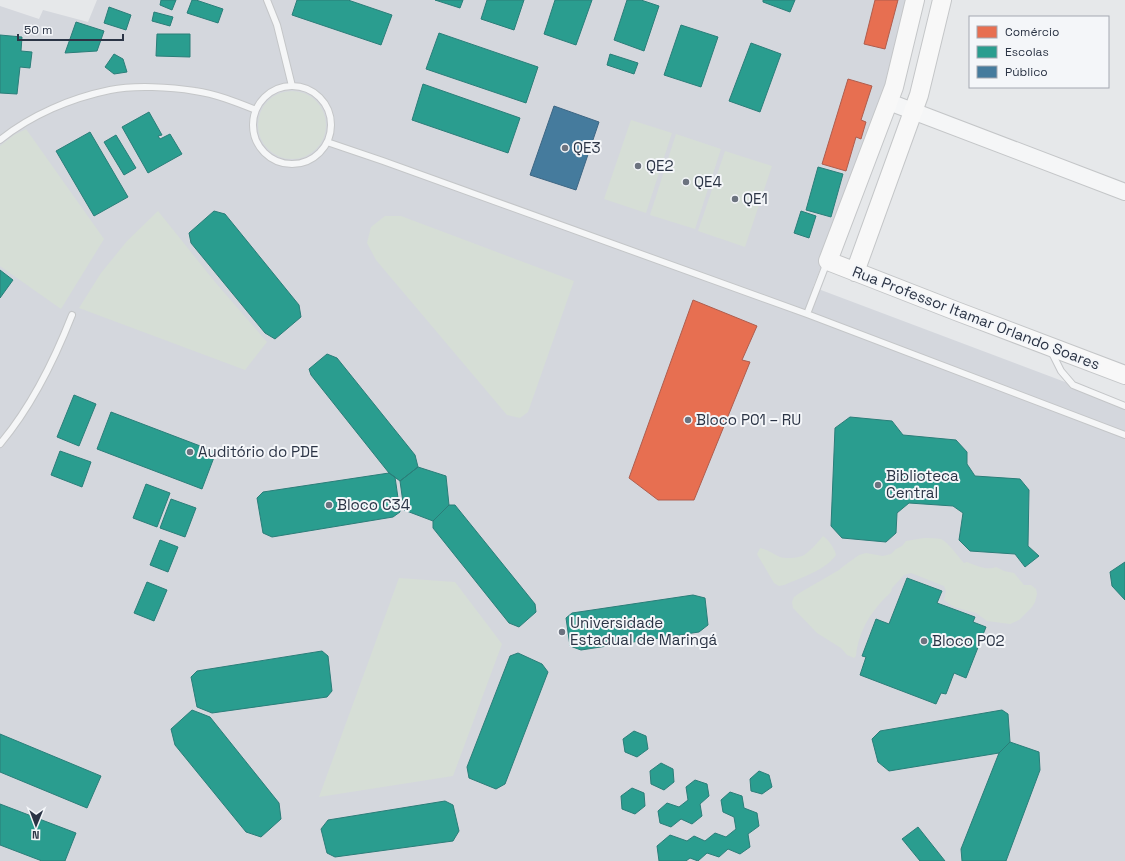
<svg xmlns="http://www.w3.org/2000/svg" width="1125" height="861" font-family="'Space Grotesk',sans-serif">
	<rect width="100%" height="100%" fill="#e6e8ea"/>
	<path fill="#d4d7dd" d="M97,0H911L897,65L847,202L813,287L1073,385L1125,404V861H0V6L39,19L43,10L88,22Z"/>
	<path fill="#d6ded6" d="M258 125a34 34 0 1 1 68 0a34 34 0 1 1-68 0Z
		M631,120L672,133L646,213L604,199Z
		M26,129L104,239L61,309L0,266V146L14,135Z
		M676,134L721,149L695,229L650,215Z
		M725,151L772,166L745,247L698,231Z
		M158,211L215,282L267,342L245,370L79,308L101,273L127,241Z
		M385,216H401L574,281L528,412L520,418L507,415L376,260L367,243L371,227Z
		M823,536C828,539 835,549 836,555C826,570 800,578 784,585L779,586L774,583L757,554L760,548C767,549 773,554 780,557C785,559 797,558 802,556C808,554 819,541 823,536Z
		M924,538C929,538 936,538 941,539C949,543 958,557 964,563L967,562C975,565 987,571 996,567L1004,571L1014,573L1024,585H1031L1036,589L1037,594L1035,602L1032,607L1019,620L1010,624L987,621L976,613L954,607L944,600L946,591L944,586L911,573L904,575L892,588L891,592C872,610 859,629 856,656L854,658L847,655L841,648L817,633L793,608L792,602L794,597L801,592L839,570L845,565L859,555L866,553L883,556L891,554L896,549L902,546L906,541Z
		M399,578L455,582L502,644L453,776L319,797Z"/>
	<path fill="#e76f51" stroke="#af5d4d" d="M875,0H898L885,49L864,44Z
		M848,79L872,86L861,120L866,122L861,139L856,137L846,171L822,164Z
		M693,300L757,326L742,360L750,362L694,500H658L629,478Z"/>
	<path fill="#2a9d8f" stroke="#2a7e79" d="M161,0H176L172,10L160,5Z
		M192,0H196L223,9L218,23L187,13Z
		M297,0H348L392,15L381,45L292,15Z
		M435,0H463L460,8Z
		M487,0H524L514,30L481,19Z
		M555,0H592L576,45L544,34Z
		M627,0H641L659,6L644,51L614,40Z
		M763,0H795L790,12L763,2Z
		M109,7L131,15L126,30L104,23Z
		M154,12L173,17L170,26L152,21Z
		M76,22L104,31L97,51L65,53Z
		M681,25L718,37L701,87L664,75Z
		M439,33L538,67L526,103L426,69Z
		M157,34H190V57L156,56Z
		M0,35L22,37L21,51L32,52L30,68L20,67L17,94L0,93Z
		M751,43L781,54L760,112L729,101Z
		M114,54L123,59L127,72L114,74L105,67Z
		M610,54L638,63L634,74L607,65Z
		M423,84L520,118L508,153L412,120Z
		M149,112L162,135L158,136L160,139L170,134L182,154L148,173L122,127Z
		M90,132L128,197L94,216L56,151Z
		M116,135L136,168L124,175L104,142Z
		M818,167L843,174L831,217L806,210Z
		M214,211L225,214L299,305L301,317L275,339L265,333L191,243L189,233Z
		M801,211L816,216L809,238L794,233Z
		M0,270L13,280L0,298Z
		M327,354L337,358L415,455L418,467L400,481L389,473L311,375L309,369Z
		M74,395L96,404L79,446L57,437Z
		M111,412L216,452L202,489L97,449Z
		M850,417L892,421L903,435L956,440L967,452V464L975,476L1020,479L1029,490L1028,546L1039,556L1025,567L1015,554L970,551L959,540L963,513L953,506L909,503L897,513L896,533L886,542L842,538L831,526L835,428Z
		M60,451L91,462L82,487L51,475Z
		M418,467L446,476L449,505L433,521L404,510L400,481Z
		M389,473L395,477L400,512L393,517L272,537L263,533L257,498L263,492Z
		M146,484L170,493L157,527L133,518Z
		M171,499L196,508L185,537L160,528Z
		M449,505H455L535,604L536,612L519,627L509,623L433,528V521Z
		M160,540L178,547L168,572L150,565Z
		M1125,562V600L1112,586L1110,572Z
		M907,578L942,591L937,603L975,617L973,622L986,627L966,678L954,673L946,694L941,693L936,704L860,675L866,657L862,656L876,619L889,624Z
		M147,582L167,590L154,621L134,613Z
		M693,595L705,598L708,625L699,632L581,650L570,646L566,618L572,613Z
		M322,651L328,656L332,691L327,697L212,713L197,707L191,677L197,671Z
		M518,653L542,664L548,672L505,784L496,789L469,778L467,767L510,656Z
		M192,710L210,717L279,803L281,819L261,837L246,832L175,745L171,729Z
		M1002,710L1008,714L1010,742L999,753L889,771L878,762L872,739L880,731Z
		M634,731L646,736L648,749L637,757L625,752L623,739Z
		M0,734L101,776L87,808L0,772Z
		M1010,742L1039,752L1040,770L1006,861H962L961,849L999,753Z
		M661,763L673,769L674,782L664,790L651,784L650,771Z
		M759,771L769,775L772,787L762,794L751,791L750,779Z
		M695,780L707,784L709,796L700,804L702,816L692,824L681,819L671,827L660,823L658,811L667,803L679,807L688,800L686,787Z
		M632,788L644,793L645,806L635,814L622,809L621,796Z
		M730,792L742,796L744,808L757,813L759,826L748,834L750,847L740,854L728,849L719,857L707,853L698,861L690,858L686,861H659L657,846L670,835L687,841L694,836L705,841L715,833L726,837L736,829L734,817L723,812L721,800Z
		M445,801L453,805L459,831L453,841L335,857L327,853L321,829L328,820Z
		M0,804L76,833L65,861H42L0,845Z
		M918,827L945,861H920L902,839Z"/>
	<path fill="#457b9d" stroke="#3d6683" d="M554,106L599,122L576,190L530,175Z"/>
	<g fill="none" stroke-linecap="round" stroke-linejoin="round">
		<g stroke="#c4c6c8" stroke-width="8">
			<path id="service" d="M267,0L277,25L292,86
				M253 125a39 39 0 1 1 78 0a39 39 0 1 1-78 0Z
				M0,140C31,115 71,98 110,90C134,85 171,87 195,91C216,94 236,102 256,110
				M327,142L383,161L807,314L1125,435
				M807,314L827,262
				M1051,351L1061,371L1073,385L1125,406
				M0,444C32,406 54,361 72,315"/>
		</g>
		<g stroke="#c4c6c8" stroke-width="18">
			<path id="tertiary" d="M889,102L1125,192"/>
		</g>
		<g stroke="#c4c6c8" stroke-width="20">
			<path id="secondary" d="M915,0L894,87L828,261L956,311L1125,375
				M855,272L919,95L942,0"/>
		</g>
		<use href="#service" stroke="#f5f6f7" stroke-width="6"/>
		<use href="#tertiary" stroke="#f5f6f7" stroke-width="16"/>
		<use href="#secondary" stroke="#f8f8f8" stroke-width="18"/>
	</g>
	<g fill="#6c737f" stroke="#f4f6f9" stroke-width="1.5">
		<circle cx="565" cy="148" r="4"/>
		<circle cx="638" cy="166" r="4"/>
		<circle cx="686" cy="182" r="4"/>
		<circle cx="735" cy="199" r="4"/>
		<circle cx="688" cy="420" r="4"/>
		<circle cx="190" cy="452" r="4"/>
		<circle cx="878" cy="485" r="4"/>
		<circle cx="329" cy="505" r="4"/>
		<circle cx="562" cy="632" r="4"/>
		<circle cx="924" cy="641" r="4"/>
	</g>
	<g text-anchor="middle" stroke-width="4" stroke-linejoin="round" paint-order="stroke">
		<g font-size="15" fill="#2b3445" stroke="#f4f6f9" text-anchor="start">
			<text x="573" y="153">QE3</text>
			<text x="646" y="171">QE2</text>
			<text x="694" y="187">QE4</text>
			<text x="743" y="204">QE1</text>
			<text x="696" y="425">Bloco P01 – RU</text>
			<text x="198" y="457">Auditório do PDE</text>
			<text x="886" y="481">Biblioteca<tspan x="886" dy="17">Central</tspan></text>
			<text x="337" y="510">Bloco C34</text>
			<text x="570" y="628">Universidade<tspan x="570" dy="17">Estadual de Maringá</tspan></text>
			<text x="932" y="646">Bloco P02</text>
		</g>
		<g font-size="15" fill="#2b3445" stroke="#f4f6f9">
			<text transform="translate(976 318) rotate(21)" y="5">Rua Professor Itamar Orlando Soares</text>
		</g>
	</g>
	<rect x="969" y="16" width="140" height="72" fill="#f4f6f9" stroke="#a4a8b1"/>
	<rect x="977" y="26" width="20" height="12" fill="#e76f51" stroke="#a4a8b1"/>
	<text x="1005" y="36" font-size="12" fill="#2b3445">Comércio</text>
	<rect x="977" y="46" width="20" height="12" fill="#2a9d8f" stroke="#a4a8b1"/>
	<text x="1005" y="56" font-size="12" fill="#2b3445">Escolas</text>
	<rect x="977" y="66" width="20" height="12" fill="#457b9d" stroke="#a4a8b1"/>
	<text x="1005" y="76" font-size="12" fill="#2b3445">Público</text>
	<g transform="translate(36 825) rotate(181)" stroke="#f4f6f9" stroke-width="3" paint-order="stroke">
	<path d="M0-3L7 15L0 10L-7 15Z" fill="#2b3445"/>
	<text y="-6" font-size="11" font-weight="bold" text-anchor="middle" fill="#2b3445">N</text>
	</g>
	<path d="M18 34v6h105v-6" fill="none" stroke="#2b3445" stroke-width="2"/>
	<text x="24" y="34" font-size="12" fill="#2b3445" stroke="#f4f6f9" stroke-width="3" paint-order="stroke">50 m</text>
</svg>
